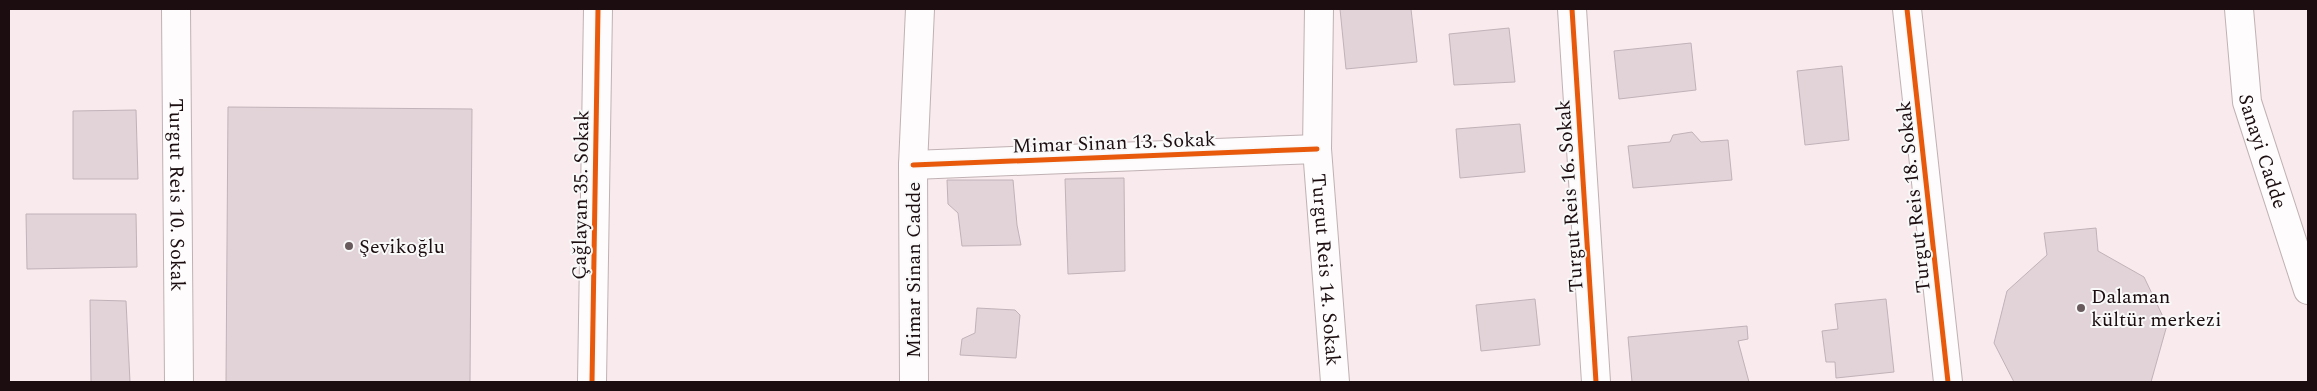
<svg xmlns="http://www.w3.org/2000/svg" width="2317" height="391" font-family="Spectral,serif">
	<rect width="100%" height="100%" fill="#f9eaed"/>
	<path fill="#e1d3d8" stroke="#c0b2b8" d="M1340,9H1411L1417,62L1346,69Z
		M1509,28L1515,82L1454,85L1449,34Z
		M1691,43L1696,90L1619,99L1614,51Z
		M1842,66L1849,140L1805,145L1797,71Z
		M228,107L472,109L470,382H226Z
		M136,110L138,179H73V111Z
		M1520,124L1525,172L1460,178L1456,129Z
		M1692,132L1701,142L1728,140L1732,180L1633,188L1628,146L1670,142L1673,135Z
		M1124,178L1125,271L1068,274L1065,179Z
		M947,180H1013L1017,225L1021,245L962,246L958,213L948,204Z
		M26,214H136L137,267L27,269Z
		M2096,228L2098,251L2144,277L2167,325L2151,382H2014L1994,343L2007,291L2047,255L2044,233Z
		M1535,299L1540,345L1481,351L1476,305Z
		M1886,299L1894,372L1836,378L1835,362H1826L1822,331L1838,329L1835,304Z
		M90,300L126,301L130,382H91Z
		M977,308L1015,310L1020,315L1016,358L960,355L962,339L975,333Z
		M1747,326L1748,339L1738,341L1749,382H1632L1628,337Z"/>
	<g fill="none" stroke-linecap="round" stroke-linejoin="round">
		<g stroke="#c0b1b4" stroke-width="30">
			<g id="minor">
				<path id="s1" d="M176,9L179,382"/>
				<path id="s2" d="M1319,9L1317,149L1335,382"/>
				<path d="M1572,9L1596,382"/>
				<path d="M1907,9L1948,382"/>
				<path d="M913,165L1317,149"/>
				<path d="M592,382L598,9"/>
				<path d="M914,382L913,165L920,9"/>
			</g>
		</g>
		<g stroke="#c0b1b4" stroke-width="30">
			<g id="tertiary">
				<path id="s3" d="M2239,9L2247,102L2308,290"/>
			</g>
		</g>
		<use href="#minor" stroke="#fefcfc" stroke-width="28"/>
		<use href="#tertiary" stroke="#fefcfc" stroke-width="28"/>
		<g stroke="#f9f9f9" stroke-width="8">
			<path id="cycleway" d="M1572,9L1596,382
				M1907,9L1948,382
				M913,165L1317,149
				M592,382L598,9"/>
		</g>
		<use href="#cycleway" stroke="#e8590c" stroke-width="5"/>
	</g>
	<g fill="#695a5d" stroke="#f9f9f9" stroke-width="2">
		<circle cx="349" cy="246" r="5"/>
		<circle cx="2081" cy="308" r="5"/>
	</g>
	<g text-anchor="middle" stroke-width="4" stroke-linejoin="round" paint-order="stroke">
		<g font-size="20" fill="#1b0d10" stroke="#f9f9f9">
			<text transform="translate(1114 142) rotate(-2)" y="7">Mimar Sinan 13. Sokak</text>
			<text dy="7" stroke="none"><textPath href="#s3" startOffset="145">Sanayi Cadde</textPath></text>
			<text transform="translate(580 195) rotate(-89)" y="7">Çağlayan 35. Sokak</text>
			<text dy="7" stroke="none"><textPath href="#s1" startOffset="186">Turgut Reis 10. Sokak</textPath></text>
			<text transform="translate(1569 196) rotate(-94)" y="7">Turgut Reis 16. Sokak</text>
			<text transform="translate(1913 197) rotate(-96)" y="7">Turgut Reis 18. Sokak</text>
			<text transform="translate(913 270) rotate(-90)" y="7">Mimar Sinan Cadde</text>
			<text dy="7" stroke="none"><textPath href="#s2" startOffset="261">Turgut Reis 14. Sokak</textPath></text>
		</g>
		<g font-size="20" fill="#1b0d10" stroke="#f9f9f9" text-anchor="start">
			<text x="359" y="253">Şevikoğlu</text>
			<text x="2091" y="303">Dalaman<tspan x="2091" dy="23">kültür merkezi</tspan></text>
		</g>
	</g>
	<rect width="2317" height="391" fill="none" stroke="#1b0d10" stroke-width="20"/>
</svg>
